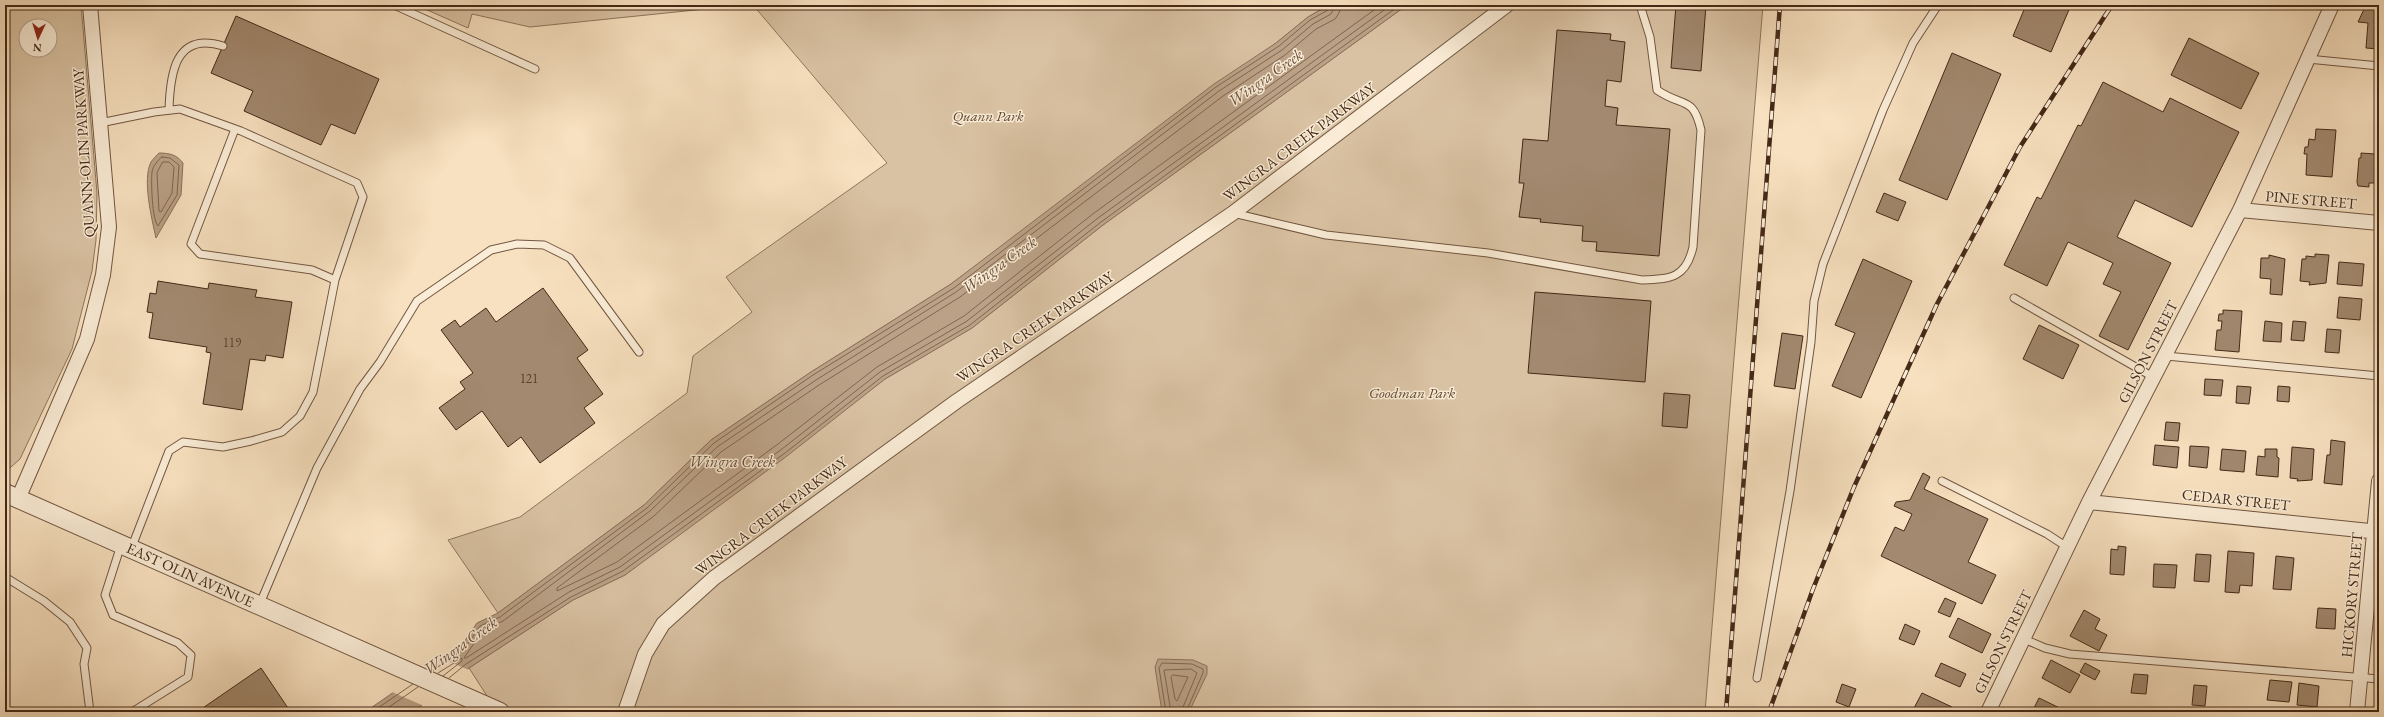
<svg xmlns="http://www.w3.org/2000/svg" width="2384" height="717" font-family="'EB Garamond',serif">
	<rect width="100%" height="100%" fill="#f8e1c0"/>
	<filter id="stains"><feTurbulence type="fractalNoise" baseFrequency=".005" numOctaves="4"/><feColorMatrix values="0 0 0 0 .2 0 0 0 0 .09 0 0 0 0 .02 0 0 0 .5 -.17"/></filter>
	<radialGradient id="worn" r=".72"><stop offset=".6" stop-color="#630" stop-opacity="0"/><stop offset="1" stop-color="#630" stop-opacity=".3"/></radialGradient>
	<path fill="#d9c2a3" stroke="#8e765d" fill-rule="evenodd" d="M5,5H81L97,193L96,240L92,271L72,349L20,459L11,467L6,469ZM26,26H50V50H26Z
		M416,5H744L530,27L472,14L468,28Z
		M753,5H1329L1308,17L1276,43L951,284L811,372L711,440L644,505L498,613L448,540L520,517L687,393L693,356L752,312L726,277L887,163Z
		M1407,5H1763L1705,712H500L496,710L469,668L573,600L625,575L885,379L972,328L1103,225Z"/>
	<path fill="#bba287" stroke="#8b725a" d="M1329,5H1407L1103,225L972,328L885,379L787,456L625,575L573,600L469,668L413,712H365L462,645L477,623L498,613L644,505L711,440L811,372L951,284L1214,84L1276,43L1308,17Z
		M159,153C170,153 177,155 183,163L181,195L156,238C152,220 142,179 151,162C153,159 157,155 159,153Z
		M1158,659L1193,660L1207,666V674L1189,712H1162L1155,667Z"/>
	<path fill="#f8e1c0" d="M441,658L469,670L424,706L392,692Z"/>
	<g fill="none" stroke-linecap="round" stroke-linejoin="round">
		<path stroke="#80664f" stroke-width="1" d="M1335,5L1331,14L1313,24L1282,50L1219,91L956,292L816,380L717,447L650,511L503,621L483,630L464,658H466L569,592L620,567L782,449L880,372L967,321L1098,218L1391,5
			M1341,5L1339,13L1335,19L1316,29L1285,55L1223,96L960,297L819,385L721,452L654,516L557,588V591L617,562L778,444L877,367L964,316L1094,213L1381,5
			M162,157L170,158L179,165L177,195L158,226C152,219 151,183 152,172C153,166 157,161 162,157Z
			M163,162H169L174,167L172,193L161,212L159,211L157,173Z
			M432,671L465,648L480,626L500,617L647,508L714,443L813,375L954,288L1216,87L1279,46L1310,20L1328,10L1330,5
			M438,673L462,658V661L443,676
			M1173,675L1188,677L1177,701L1175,699L1171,677Z
			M449,678L466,664L571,597L623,571L785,453L883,376L970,325L1101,222L1400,5
			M372,712L413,684
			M382,712L418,687
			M1166,712L1159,668L1162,663L1192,664L1203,669V673L1186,712
			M1171,712L1164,670L1191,669L1197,673L1181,712"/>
	</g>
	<path fill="#a2896f" stroke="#442917" d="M1676,5H1706L1701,71L1671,68Z
		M2026,5H2071L2051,52L2013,36Z
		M2366,5H2379V49L2366,48L2368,23L2358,22Z
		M236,16L379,79L355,134L331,124L321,145L244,111L253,91L211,73Z
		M1557,30L1611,34L1610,40L1625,42L1621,82L1607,80L1605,106L1618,108L1616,125L1670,129L1659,256L1596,251L1597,242L1582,241L1583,226L1540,222L1541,219L1519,217L1524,183H1519L1523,139L1548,141Z
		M2189,38L2259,73L2241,109L2171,75Z
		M1952,53L2001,74L1947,200L1899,180Z
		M2103,82L2163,112L2170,98L2239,132L2192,227L2135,200L2117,237L2171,263L2128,350L2099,336L2121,292L2103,284L2113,263L2068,242L2047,286L2004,265L2037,197L2041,199L2078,125L2081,126Z
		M2316,129L2336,130L2332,177L2306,175L2307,154H2304L2305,147H2308L2309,139L2315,140Z
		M2361,153L2375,154V159L2379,160L2377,183H2369V187L2358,186L2357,182L2359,158H2361Z
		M1884,193L1906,202L1898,221L1876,212Z
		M2315,254L2329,255L2326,283L2309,285L2310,282L2300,281L2302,259H2306V256L2315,257Z
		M2269,255L2285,259L2282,295L2270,294L2271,279L2260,278L2261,258H2269Z
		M1863,259L1912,281L1861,398L1832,386L1855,333L1835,325Z
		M2339,262L2364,264L2362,286L2337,284Z
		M158,281L208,289L209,283L257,290L255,297L292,302L283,358L266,355L265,361L250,359L242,410L203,404L211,353L206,352L207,347L149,338L153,313L147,312L150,293L156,294Z
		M543,288L588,350L577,358L603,394L584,408L595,423L540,463L521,437L508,447L482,411L456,430L439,408L465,389L460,382L473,373L441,330L455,320L460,327L486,308L496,322Z
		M1535,292L1651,301L1645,382L1528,373Z
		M2339,297L2362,299L2360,320L2337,318Z
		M2223,310L2242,311L2239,352L2215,350L2217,330H2221L2222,321H2218L2219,314H2223Z
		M2265,321L2282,323L2281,342L2263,341Z
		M2293,321L2306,322L2304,341L2291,340Z
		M2039,325L2079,345L2063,379L2023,359Z
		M2327,329L2341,330L2339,353L2325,352Z
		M1782,333L1803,336L1795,389L1774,386Z
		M2205,379L2223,380L2221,396L2204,395Z
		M2237,386L2251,387L2249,404L2236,403Z
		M2278,386L2290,387L2289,402L2277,401Z
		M1664,393L1690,395L1687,428L1662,426Z
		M2166,422L2180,423L2178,441L2164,440Z
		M2331,440L2345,442L2342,485L2324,483L2327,455H2330Z
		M2155,445L2179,447L2177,468L2153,465Z
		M2190,446L2209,447L2207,468L2189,466Z
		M2292,447L2314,449L2312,480L2297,481L2298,479L2290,478Z
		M2222,449L2246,451L2244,472L2220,470Z
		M2265,449H2277V457L2279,458L2278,477L2256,475L2258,456L2265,457Z
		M1923,473L1930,477L1924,489L1988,519L1968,562L1996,575L1982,604L1881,556L1895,527L1904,531L1912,514L1894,506L1896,502L1910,500Z
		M2118,546L2126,547L2124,575L2110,574L2111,549L2118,550Z
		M2228,551L2254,553L2252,586L2240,585L2239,593L2225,592Z
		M2196,554L2211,555L2209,582L2194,581Z
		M2276,556L2294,558L2291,590L2273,589Z
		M2154,564L2177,565L2175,588L2153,587Z
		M1945,598L1956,603L1950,617L1938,612Z
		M2318,608L2336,609L2335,629L2316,628Z
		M2084,610L2100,619L2095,629L2107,635L2099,651L2070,636Z
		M1958,618L1991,634L1982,653L1949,637Z
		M1905,624L1920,631L1914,645L1899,639Z
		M2051,660L2080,675L2070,693L2042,678Z
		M1941,663L1966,674L1960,687L1935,676Z
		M2085,663L2100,671L2095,680L2080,672Z
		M261,668L290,711L288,712H197Z
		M2134,674L2148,675L2146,694L2131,693Z
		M2270,680L2292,682L2289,702L2267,700Z
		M2299,683L2319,686L2317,707L2297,705Z
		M1842,684L1856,689L1849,707L1836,702Z
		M2194,685L2207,686L2205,706L2192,705Z
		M1922,693L1952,707L1950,709L1956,712L1913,710Z
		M2039,698L2068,712H2032Z"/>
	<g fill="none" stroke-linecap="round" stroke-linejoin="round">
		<g stroke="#715741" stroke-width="9">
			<path id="service" d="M394,5L535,69
				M2308,59L2379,66
				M169,110C170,74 175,31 223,46
				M100,123L154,112L180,109L241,131L357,183L363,197L335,280L313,392L300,416L282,432L251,441L223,447L183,442L169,451L131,549
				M235,129L191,244L200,254L312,270L335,280
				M1233,213L1326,235L1488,253L1642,280C1671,279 1686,278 1693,247L1701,130C1693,95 1683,108 1657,90L1650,37L1640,5
				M2014,298L2155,378
				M2166,356L2379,376
				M1942,481L2047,534L2067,547
				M121,545L105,595L113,615L178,643L191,655L188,677L132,712
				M5,577L44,601L70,622L87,648L84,664L90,712
				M259,606L317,468L360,389L380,362L417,301L491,250L517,244L544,245L570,258L639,352
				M2024,639L2045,648L2070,654L2379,679
				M1757,678L1790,491L1811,342L1814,301L1823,264L1883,110L1913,43L1938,5"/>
		</g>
		<g stroke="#715741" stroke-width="16">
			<path id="minor" d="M2240,210L2379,223
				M18,499L87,339L103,275L109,227L90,5
				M2089,502L2379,532
				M625,712L645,654L663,624L714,578L957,401L1233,213L1507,5
				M1988,712L2089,502L2240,210L2332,5
				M2357,712L2379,481"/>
		</g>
		<g stroke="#715741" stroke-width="20">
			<path id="tertiary" d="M5,493L500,712"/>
		</g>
		<use href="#service" stroke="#faecd6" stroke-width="7"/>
		<use href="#minor" stroke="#faecd6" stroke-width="14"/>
		<use href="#tertiary" stroke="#faecd6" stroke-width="18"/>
		<g stroke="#442917" stroke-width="4.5">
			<path id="rail" d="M1726,712L1780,5
				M1769,712L1813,589L1854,487L1937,304L2020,147L2112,5"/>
		</g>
		<use href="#rail" stroke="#faecd6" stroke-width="3" stroke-dasharray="9" stroke-linecap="butt"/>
	</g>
	<g text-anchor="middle" stroke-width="3" stroke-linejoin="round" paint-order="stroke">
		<g font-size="13" fill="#5c412d">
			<text x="232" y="347">119</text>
			<text x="529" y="383">121</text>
		</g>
		<g font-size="15" font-style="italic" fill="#624833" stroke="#faecd6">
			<text x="988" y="121">Quann Park</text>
			<text x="1412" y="398">Goodman Park</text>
		</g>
		<g font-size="15" fill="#442917" stroke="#faecd6">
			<text transform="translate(1299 142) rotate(-37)" y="5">WINGRA CREEK PARKWAY</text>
			<text transform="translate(84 153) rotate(-94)" y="5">QUANN-OLIN PARKWAY</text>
			<text transform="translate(2311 200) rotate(5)" y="5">PINE STREET</text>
			<text transform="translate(1035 327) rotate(-34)" y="5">WINGRA CREEK PARKWAY</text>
			<text transform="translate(2148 352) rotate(-63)" y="5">GILSON STREET</text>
			<text transform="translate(2236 500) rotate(6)" y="5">CEDAR STREET</text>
			<text transform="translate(771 516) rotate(-37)" y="5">WINGRA CREEK PARKWAY</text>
			<text transform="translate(190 575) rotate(24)" y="5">EAST OLIN AVENUE</text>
			<text transform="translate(2352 595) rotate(-85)" y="5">HICKORY STREET</text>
			<text transform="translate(2003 642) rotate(-64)" y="5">GILSON STREET</text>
		</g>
		<g font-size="16" font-style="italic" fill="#684d39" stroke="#faecd6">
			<text transform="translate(1265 77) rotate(-35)" y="6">Wingra Creek</text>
			<text transform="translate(999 264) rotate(-35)" y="6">Wingra Creek</text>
			<text x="732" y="467">Wingra Creek</text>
			<text transform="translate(460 645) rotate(-36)" y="6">Wingra Creek</text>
		</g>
	</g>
	<rect width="2384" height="717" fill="none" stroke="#f8e1c0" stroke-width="20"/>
	<rect x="6" y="6" width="2372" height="705" fill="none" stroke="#442917" stroke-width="2"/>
	<rect x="10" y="10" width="2364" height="697" fill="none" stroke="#442917"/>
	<g transform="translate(38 38) rotate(184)"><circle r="19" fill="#faecd6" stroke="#b19e8a"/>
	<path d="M0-3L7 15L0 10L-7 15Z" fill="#8f2418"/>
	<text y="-6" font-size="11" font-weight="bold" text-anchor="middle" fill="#442917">N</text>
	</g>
	<rect width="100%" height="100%" filter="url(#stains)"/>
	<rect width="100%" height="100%" fill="url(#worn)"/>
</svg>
